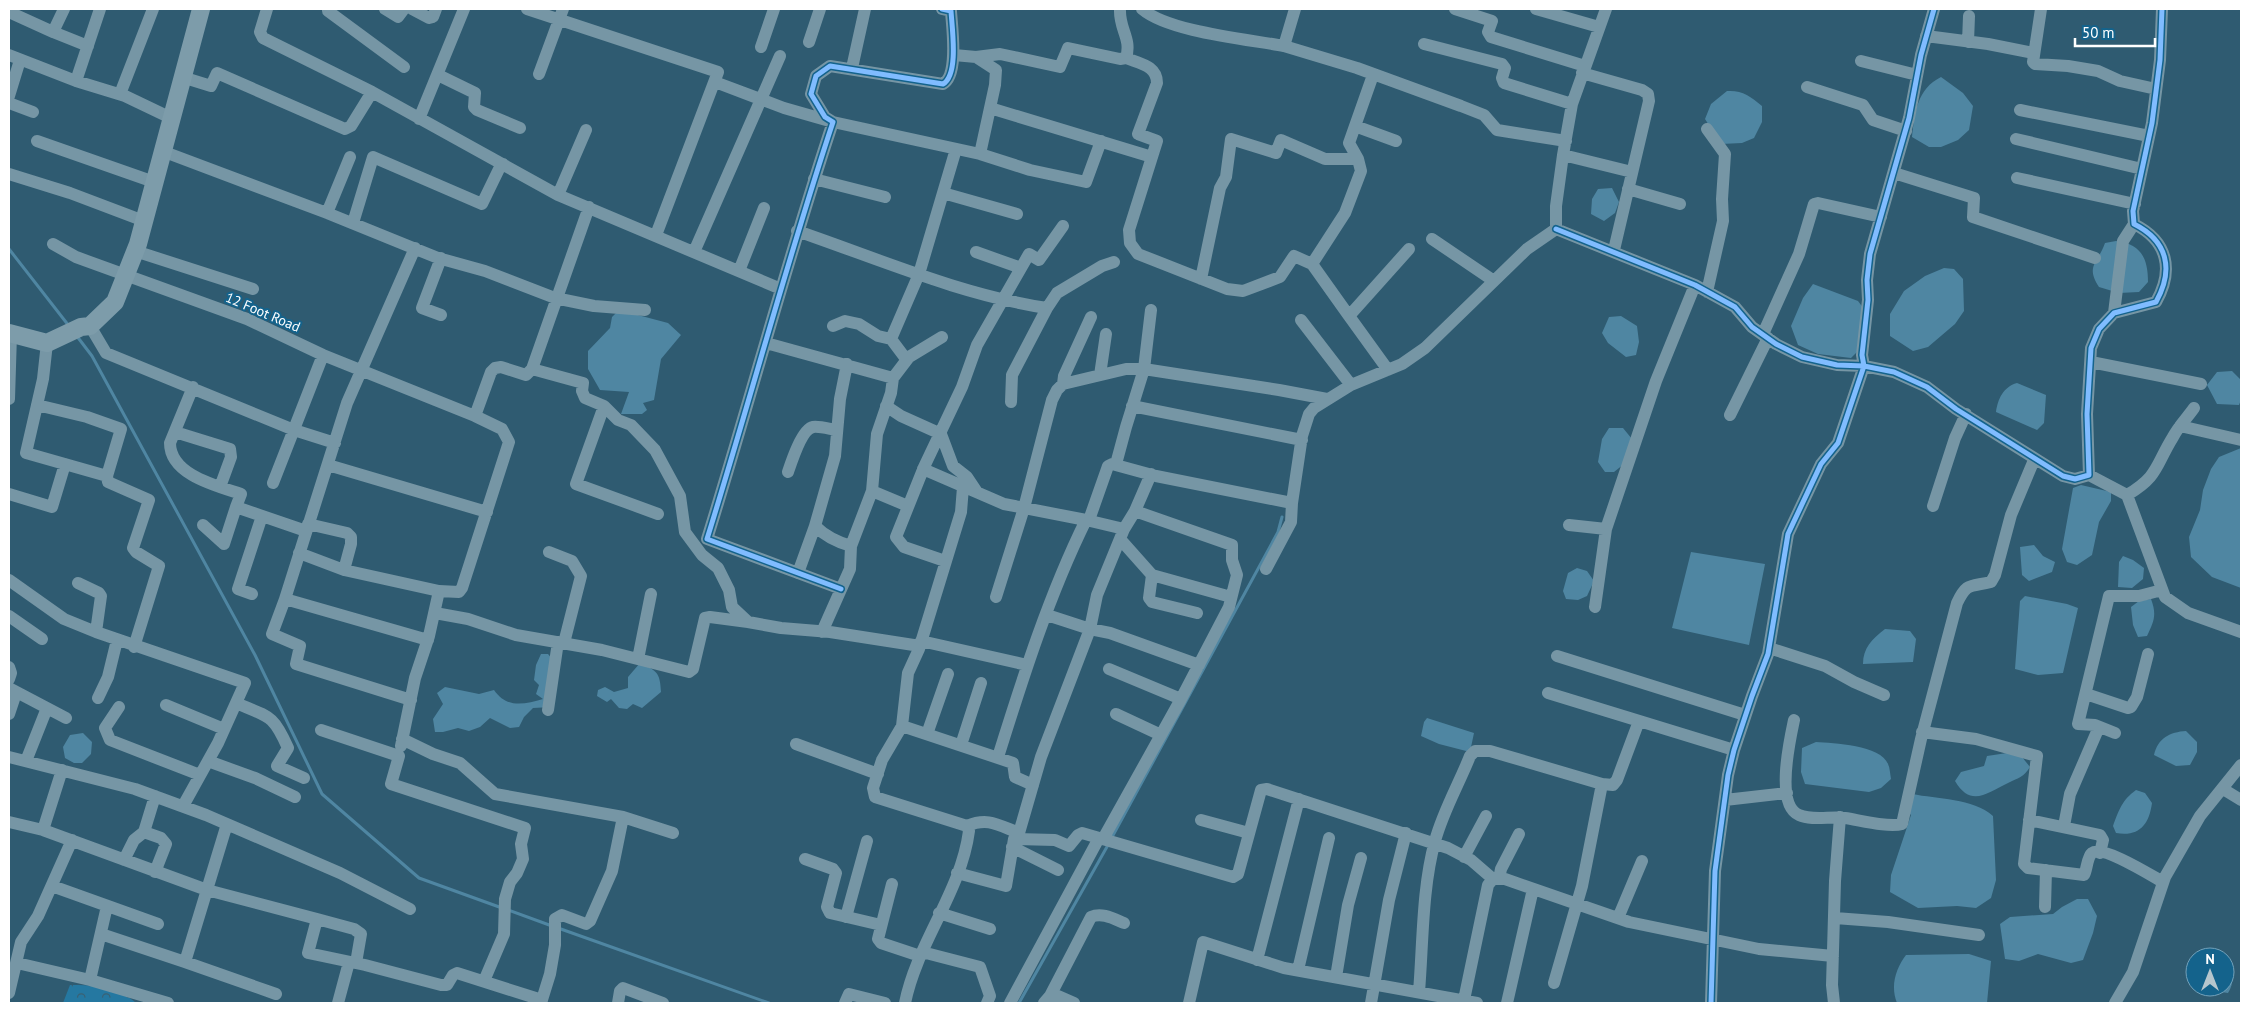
<svg xmlns="http://www.w3.org/2000/svg" width="2250" height="1012" font-family="'PT Sans',sans-serif">
	<defs>
		<pattern id="forest-crowns" width="20" height="18" patternUnits="userSpaceOnUse" patternTransform="scale(1.25)"><rect width="20" height="18" fill="#2578a1"/><path d="M2 6a3 3 0 1 1 6 0M12 15a3 3 0 1 1 6 0" fill="none" stroke="#3a6072"/></pattern>
	</defs>
	<rect width="100%" height="100%" fill="#2f5b71"/>
	<path fill="url(#forest-crowns)" d="M70,985C93,985 119,987 136,1003H63Z"/>
	<path fill="#4f86a2" d="M1941,77L1963,93L1973,106L1969,130L1958,140L1941,147H1929L1912,137C1915,112 1917,89 1941,77Z
		M1727,91C1742,90 1750,96 1762,106V122L1754,138L1742,143L1721,144L1705,119L1711,104Z
		M1612,188L1619,202L1615,213L1604,221L1591,214L1592,199L1598,189Z
		M2116,241C2141,244 2148,258 2148,282L2139,292L2119,293L2099,287C2085,266 2098,263 2105,243Z
		M1944,268L1954,269L1963,279L1964,311L1955,324L1928,347L1913,351L1890,336V314L1904,291L1925,276Z
		M1813,284L1858,301L1864,309L1859,350L1851,358L1818,354L1798,345L1791,326L1803,298Z
		M619,310L668,323L681,335L661,359L654,400L643,403L647,410L642,414H621L629,392L600,390L588,369V351L610,328L612,317Z
		M1621,316L1637,326L1639,342L1636,355L1626,357L1608,343L1602,333L1609,317Z
		M2232,371L2241,380V400L2239,405L2217,404L2207,385L2217,372Z
		M2017,383L2046,395L2044,423L2037,430L1996,412C1998,399 2003,387 2017,383Z
		M1609,428H1623L1632,439L1624,464L1614,472H1605L1598,462L1602,439Z
		M2241,448V588L2212,577L2191,557L2189,537L2200,510L2203,490L2211,469L2219,457Z
		M2081,485L2111,492V501L2099,522L2092,555L2077,565L2067,562L2062,549L2073,488Z
		M2034,545L2043,556L2055,562L2052,572L2029,581L2022,575L2020,547Z
		M1691,552L1765,564L1749,645L1672,628Z
		M2123,556L2133,560L2144,568L2143,579L2132,588L2118,587L2119,562Z
		M1577,568L1587,571L1594,581L1587,596L1578,600L1566,599L1563,591L1568,573Z
		M2025,596L2067,604L2078,608L2063,673L2038,675L2015,669L2020,601Z
		M2151,599C2157,615 2154,621 2147,636L2138,637L2133,625L2131,607L2139,601Z
		M1885,629L1910,631L1916,639L1913,662L1863,664C1863,648 1872,639 1885,629Z
		M541,654H548L558,666L551,707L533,708L524,717L519,727L510,728L490,718L480,727L469,731L458,728L443,732H435L433,719L443,704L437,693L445,687L479,694L494,690C507,709 525,704 543,699L536,694L539,685L534,680L536,665Z
		M640,663C657,671 660,672 661,692L642,708L633,704L627,709L619,708L611,699L607,702L597,696L598,690L605,687L614,692L628,688V677Z
		M1427,718L1474,733L1470,752L1439,744L1421,736L1424,722Z
		M2186,731L2197,742V752L2190,765L2176,766L2154,755C2158,738 2170,732 2186,731Z
		M83,733L92,742L91,754L82,763H74L65,758L63,747L70,735Z
		M1816,742C1833,743 1881,745 1888,764C1890,768 1890,774 1891,779L1881,788L1869,792L1805,784L1801,772L1802,748Z
		M2007,753L2022,757L2030,767C2024,777 2018,778 2008,783C1987,793 1971,808 1955,781L1961,772L1984,766L1987,756Z
		M2136,790L2145,793L2152,803C2149,825 2139,837 2116,833L2113,826C2119,810 2122,800 2136,790Z
		M1912,794C1937,799 1973,798 1993,816L1996,880L1991,898L1976,908L1957,906L1918,908L1890,892L1891,875L1911,815L1906,809Z
		M2077,899H2088L2097,916L2093,933L2083,960L2071,963L2038,954L2019,961L2005,959L2000,924L2010,917L2053,914L2062,907Z
		M1969,954L1991,961L1987,1003H1897C1890,986 1896,968 1906,955Z
		M2225,958L2228,959C2233,970 2235,982 2228,993L2201,989L2199,987H2225Z"/>
	<g fill="none" stroke-linecap="round" stroke-linejoin="round">
		<path stroke="#4f86a2" stroke-width="3" d="M9,249L69,326
			M76,335L92,356L255,655L322,794L419,878L502,908
			M1111,839L1278,532L1282,517
			M508,910L552,926
			M558,928L769,1003
			M1019,1003L1108,845"/>
		<path stroke="#7696a5" stroke-width="12" d="M267,9L260,32L263,38L372,92L558,195L781,289
			M328,9V11L404,67
			M385,9L398,17L404,9
			M412,9L429,18L433,17L436,9
			M527,9L718,72L656,235
			M1120,9C1119,30 1132,38 1126,58C1141,64 1157,66 1157,83L1138,134L1157,141L1129,230L1130,243L1138,254L1227,289L1243,291L1280,277L1294,256L1312,264L1345,213L1361,171L1358,159L1349,143L1373,75
			M1142,9C1169,32 1246,39 1284,46
			M1295,9L1284,46L1357,68L1461,106L1484,115L1497,130L1566,141
			M1455,9L1492,21L1488,32L1491,37L1585,66
			M1536,9L1599,27
			M2041,9L2033,62L2035,64L2068,66L2098,71L2120,81L2156,89
			M9,12L53,32L64,9
			M53,32L88,46
			M1926,36L1988,44L2034,53
			M809,42L820,9
			M1968,42L1969,16
			M1424,44L1502,64L1505,68L1502,78L1504,83L1572,104
			M761,47L774,9
			M9,55L76,81L125,96L171,118
			M954,55L976,57L1000,54L1060,67L1068,48L1120,59L1126,58
			M976,57L996,70L995,85L980,154
			M1861,61L1917,75
			M852,68L865,9
			M1582,73L1642,90L1648,94L1649,101L1614,250
			M539,74L563,9
			M438,75L475,93L474,107L477,110L520,128
			M182,77L211,86L217,73L345,129L351,126L372,92
			M76,81L100,9
			M715,82L784,108L833,122L980,154L1030,170L1086,182L1101,141
			M1807,87L1863,105L1873,120L1906,131
			M120,94L153,9
			M9,96L20,60
			M9,103L33,112
			M990,108L1152,157
			M2020,110L2149,136
			M419,119L464,9
			M1355,126L1396,141
			M2016,139L2142,169
			M37,141L154,182
			M162,151L327,213L438,258L485,271L555,298L594,306L645,310
			M1563,155L1632,172
			M1894,173L1974,198L1973,217L2095,258
			M9,174L70,193L144,221
			M2017,178L2135,204
			M814,179L885,197
			M1628,189L1680,204
			M943,193L1017,214
			M558,195L586,130
			M327,213L350,157
			M353,223L373,157L482,204L499,169L503,164
			M1556,229L1695,285L1735,307L1752,327L1776,344L1802,357L1837,365L1864,366L1894,372L1927,387L1956,409L2063,476L2075,479L2089,475L2087,414L2091,348L2099,329L2114,313L2156,302C2174,270 2168,241 2134,224L2133,211L2152,123L2160,60L2162,9
			M1556,229V206L1563,155L1572,104L1606,9
			M797,231C879,259 961,295 1047,308
			M1432,239L1494,281
			M53,244L76,257L247,319L323,355L475,416L502,429L509,442L462,588L459,592L439,591L344,570L299,553
			M415,248L347,403L285,599L428,640
			M135,251L253,289
			M694,252L780,56
			M976,252L1021,268
			M1312,264L1349,316L1409,249
			M739,271L764,208
			M1201,279L1220,188L1226,177L1231,139L1276,153L1281,140L1325,159H1358
			M1707,292L1723,221L1722,199L1725,154L1707,129
			M2114,313L2123,241L2134,224
			M441,315L422,308L441,258
			M1349,316L1388,370
			M1301,320L1351,385
			M90,326L106,353L294,430L335,443
			M833,326L845,321L859,324L878,336L891,339L906,359
			M1763,334L1799,254L1814,204L1818,203L1881,217
			M891,339L919,274L956,149
			M47,343L43,379L26,453L107,476
			M766,343L893,378
			M2091,362L2201,384
			M847,364L840,399L835,456L815,526C826,537 837,542 851,546
			M532,369L583,383L582,391L585,398L604,406L576,484L658,514
			M1100,375L1106,334
			M1063,384L1064,376L1091,317
			M193,387L170,443C170,475 217,486 241,494L236,507L306,531
			M9,399L11,334
			M1011,402L1012,375L1047,308L1057,293L1102,266L1114,262
			M37,405L87,417L121,429L107,476L108,482L149,500L133,548L136,552L159,566L134,647
			M604,406L618,420L631,425L655,450L680,496L685,532L702,555L718,568L729,590L732,607L748,622L781,628L830,632L920,646
			M886,406L901,416L941,434L953,466L967,477L977,492
			M1132,406L1302,440
			M1730,415L1768,338
			M475,416L491,372L495,368L501,367L526,375L532,369L589,207
			M2180,426L2241,440
			M175,432L230,449L231,457L220,487
			M1116,464L1126,427L1144,369L1151,310
			M328,465L487,512
			M923,469L1004,504L1086,520L1124,529L1135,511L1232,545V560L1237,575L1229,607L1181,699L1103,839
			M788,472C791,463 802,429 813,427C819,426 830,429 837,430
			M2089,475L2127,495L2165,597L2188,613L2241,632
			M273,483L323,355
			M872,491L908,506
			M9,494L52,507L65,464
			M2127,495C2159,476 2155,466 2173,437C2178,427 2187,418 2194,408
			M1933,506L1955,438L1966,414
			M1135,511L1151,474
			M1089,520L1108,466L1112,464L1156,476L1292,503
			M308,524L347,533L351,537V544L344,570
			M203,525L224,544L236,507
			M1569,525L1606,529
			M1120,539L1152,575L1231,597
			M549,552L572,561L581,576L564,643
			M945,561L904,547L896,537L924,467L962,387L977,345L1029,254L1039,260L1063,226
			M1266,569L1291,522L1292,503L1302,436L1309,414L1314,408L1351,385L1402,364L1425,348L1527,249L1556,229
			M798,573L815,526
			M1152,575L1149,598L1152,602L1197,613
			M9,580L64,619L96,632
			M78,583L99,593L101,596L96,632L245,683L218,743L183,806
			M841,589L707,539C750,401 787,260 833,122L825,117L811,94L816,76L830,66L943,84C959,75 952,28 951,11L942,9
			M252,594L238,589L262,516
			M996,597L1024,508L1052,400L1057,390L1063,384L1126,369H1144L1279,390L1327,399
			M285,599L272,634L300,646L296,664L411,700
			M1595,607L1606,529L1656,381L1695,285
			M435,613L468,619L516,635L602,650L689,672L693,669L705,618L710,617L748,622
			M1047,615L1090,629L1110,633L1199,665
			M9,616L42,639
			M822,632L850,569L851,546L872,491L877,434L891,393L893,378L909,357L942,337
			M921,641L1027,665
			M1769,648L1825,666L1854,682L1884,695
			M1557,656L1745,715
			M638,659L651,594
			M9,667L11,673L9,679
			M1109,669L1181,699
			M9,688L66,718
			M1548,693L1734,750
			M2086,694L2128,708L2131,707L2137,697L2148,654
			M98,698L108,677L117,640
			M236,703C269,717 273,714 288,748L277,766L304,778
			M166,705L224,729
			M119,707L105,728L110,740L200,775
			M548,710L558,642
			M9,714L16,693
			M1116,714L1161,735
			M1794,720C1790,739 1775,805 1799,815C1812,821 1831,816 1845,818C1859,820 1889,828 1902,824L1921,739L1957,603C1967,582 1970,587 1991,582L1995,575L2011,515L2034,460
			M902,726L1013,763L1015,777L1033,785
			M321,730L399,756L391,784L525,828L521,844L523,859L517,873L510,882L505,899L504,934L484,981
			M1922,732L1976,739L2037,756L2024,864L2028,868L2084,875C2087,870 2087,857 2092,853C2103,845 2152,876 2163,882
			M2115,733L2095,725L2078,724L2109,596H2139L2162,590
			M927,734L948,674
			M402,739L433,754L460,763L495,794L623,817L673,833
			M796,744L878,774
			M961,745L981,683
			M401,746L415,678L429,636L439,591
			M9,757L135,789L206,815L340,873L410,909
			M998,757C1023,677 1049,595 1086,520
			M26,761L47,708
			M208,761L255,778L295,797
			M2223,789L2241,800
			M1725,800L1787,793
			M1201,820L1249,833
			M2029,820L2100,835L2103,840L2100,853
			M9,822L43,830L207,890L317,919L308,953L365,965L441,985H447L453,975L457,973L542,1000
			M967,826C988,817 998,825 1019,833
			M2064,826L2070,794L2099,727
			M43,830L62,770
			M144,832L161,838L166,844L155,872
			M1014,839L1055,840L1069,846L1078,835L1082,833L1233,877L1238,874L1261,790L1267,789L1448,848L1471,860L1493,879
			M1012,847L1058,870
			M1464,857L1486,816
			M805,859L833,869L836,873L827,907L830,913L881,925
			M124,860L134,840L144,832L155,796
			M957,873L1006,886L1014,839L1019,833L1041,757L1090,629L1097,595L1124,529
			M1499,879L1501,869L1519,834
			M892,884L878,939L881,943L920,956
			M52,886L158,924
			M2045,907L2046,870
			M939,913L990,929
			M846,917L867,841
			M1618,918L1642,861
			M1835,918L1888,922L1979,935
			M317,919L354,929L361,934L356,963
			M101,934L185,962L227,824
			M922,952L980,967L990,996L987,1003
			M1257,960L1299,799
			M185,962L276,994
			M17,963L90,980L168,1003
			M1298,970L1329,838
			M1336,977L1348,905L1361,858
			M90,980L107,906
			M1554,983L1582,886L1602,784
			M1419,992C1423,943 1422,888 1435,841C1443,811 1459,784 1470,756L1475,751H1490L1602,784L1613,785L1617,780L1639,721
			M9,993L21,942L38,916L72,840
			M1050,996L1091,917C1102,912 1114,919 1124,923
			M1464,1000L1488,885L1493,879H1505L1629,922L1759,949L1833,956
			M338,1003L349,962
			M541,1003L550,974L555,945V919L562,915L586,924L590,921L612,871L623,817
			M618,1003L620,991L623,988L663,1003
			M845,1003L849,994L885,1003
			M905,1003C917,943 961,892 969,831L967,826L875,797L873,788L882,760L902,726L908,673L919,649L961,512L963,487
			M1010,1003L1099,838
			M1044,1003L1050,996H1058L1074,1003
			M1189,1003L1203,942L1284,968L1477,1003
			M1371,1003L1389,900L1406,833
			M1507,1003L1533,889
			M1711,1003L1715,871L1728,775L1734,750L1752,696L1768,654L1788,534L1821,464L1838,443L1864,366L1862,355L1868,300L1867,280L1870,254L1909,118L1921,55L1934,9
			M1834,1003L1832,985L1835,881L1840,817
			M2115,1003L2133,972L2165,877L2200,816L2241,765"/>
		<path stroke="#7d9caa" stroke-width="18" d="M9,333L47,343L81,327L90,326L115,302L138,244L201,9"/>
		<g stroke="#14638c" stroke-width="8">
			<path id="cycleway" d="M1556,229L1695,285L1735,307L1752,327L1776,344L1802,357L1837,365L1864,366L1894,372L1927,387L1956,409L2063,476L2075,479L2089,475L2087,414L2091,348L2099,329L2114,313L2156,302C2174,270 2168,241 2134,224L2133,211L2152,123L2160,60L2162,9
				M841,589L707,539C750,401 787,260 833,122L825,117L811,94L816,76L830,66L943,84C959,75 952,28 951,11L942,9
				M1711,1003L1715,871L1728,775L1734,750L1752,696L1768,654L1788,534L1821,464L1838,443L1864,366L1862,355L1868,300L1867,280L1870,254L1909,118L1921,55L1934,9"/>
		</g>
		<use href="#cycleway" stroke="#80bcff" stroke-width="5"/>
	</g>
	<g text-anchor="middle" stroke-width="4" stroke-linejoin="round" paint-order="stroke">
		<g font-size="14" fill="#fff" stroke="#14638c">
			<text transform="translate(263 312) rotate(23)" y="5">12 Foot Road</text>
		</g>
	</g>
	<rect width="2250" height="1012" fill="none" stroke="#ffffff" stroke-width="20"/>
	<g transform="translate(2210 972)"><circle r="24" fill="#14638c" stroke="#72a1ba"/>
	<path d="M0-4L9 19L0 12L-9 19Z" fill="#b6c6cd"/>
	<text y="-8" font-size="14" font-weight="bold" text-anchor="middle" fill="#ffffff">N</text>
	</g>
	<path d="M2075 38v8h80v-8" fill="none" stroke="#ffffff" stroke-width="2.5"/>
	<text x="2082" y="38" font-size="15" fill="#ffffff" stroke="#14638c" stroke-width="4" paint-order="stroke">50 m</text>
</svg>
